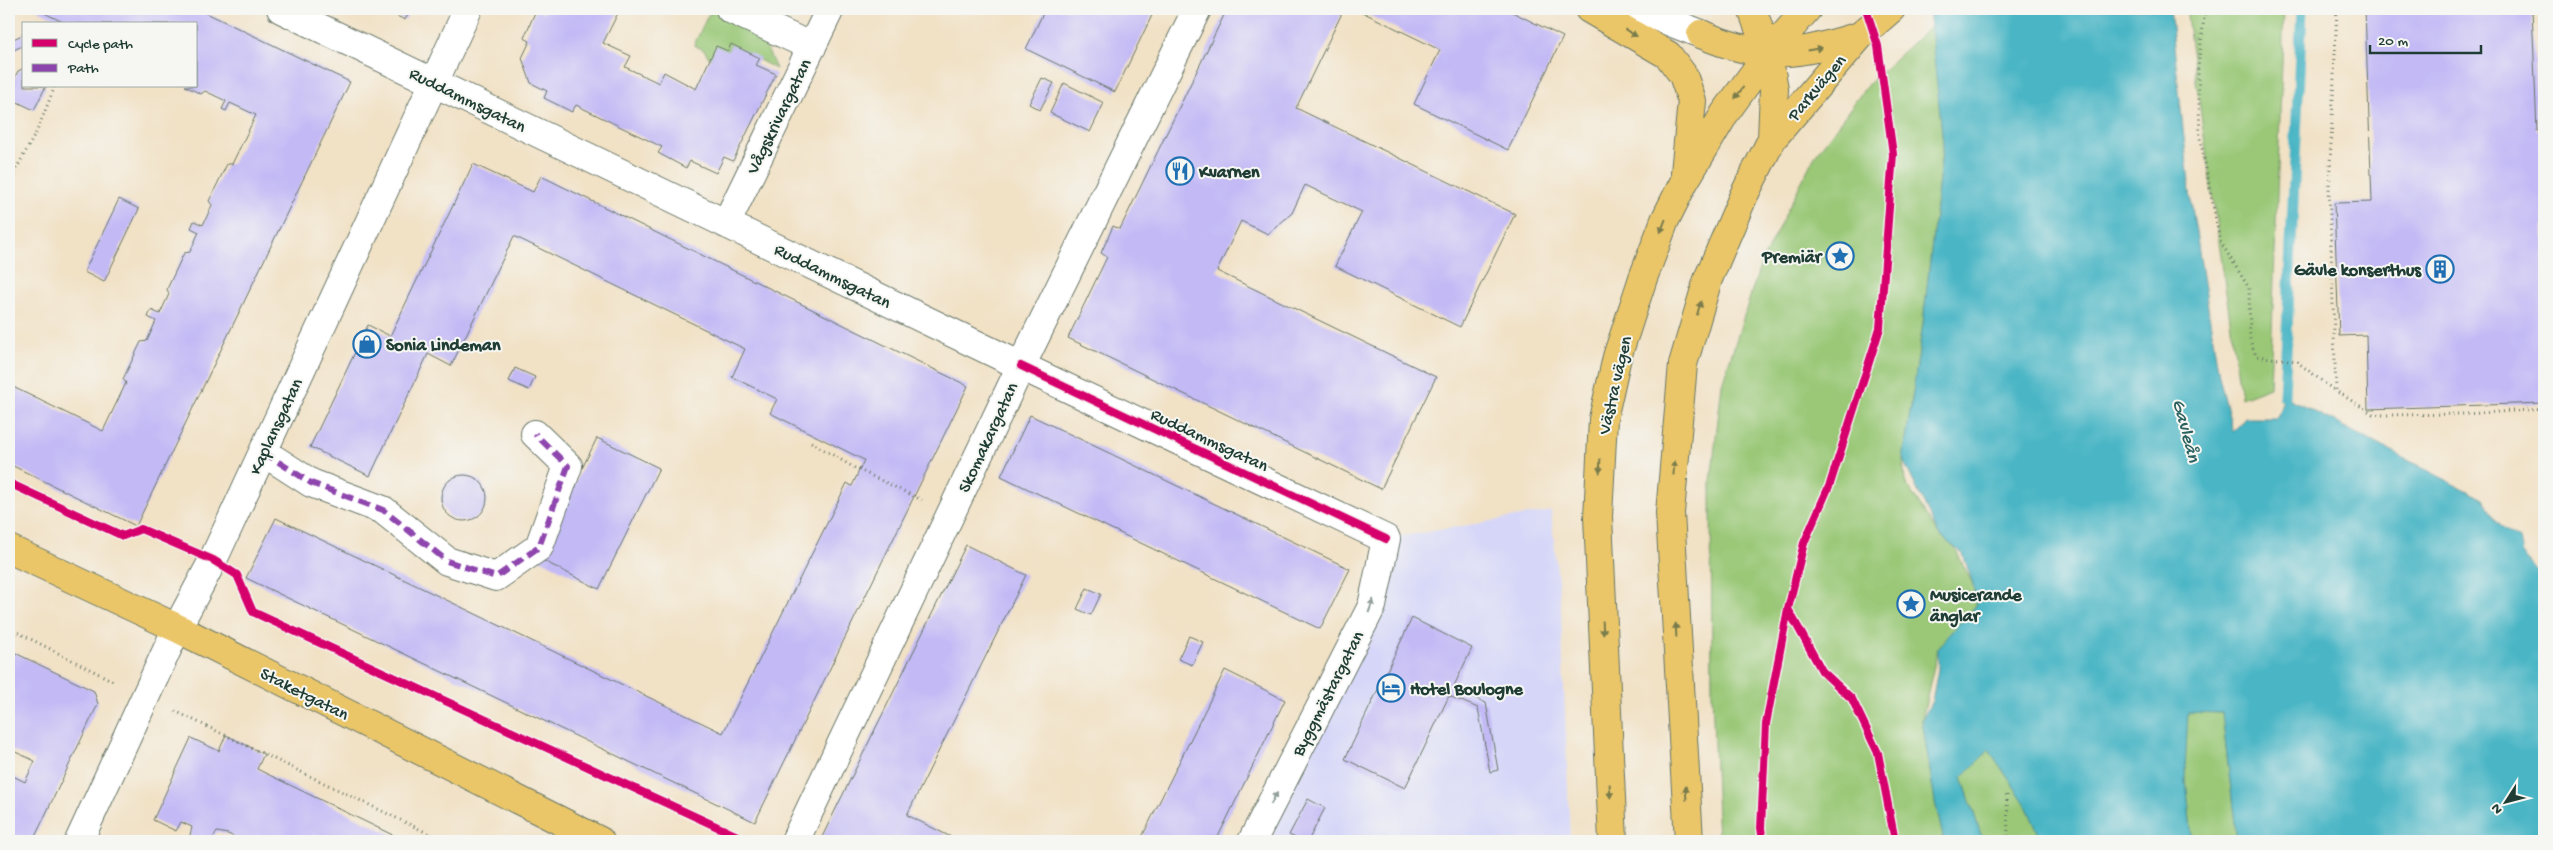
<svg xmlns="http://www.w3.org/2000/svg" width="2553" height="850" font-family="'Gochi Hand',sans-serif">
	<rect width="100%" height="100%" fill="#f6f6f2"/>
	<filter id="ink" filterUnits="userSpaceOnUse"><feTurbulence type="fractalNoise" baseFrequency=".02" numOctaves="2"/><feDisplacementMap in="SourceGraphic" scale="10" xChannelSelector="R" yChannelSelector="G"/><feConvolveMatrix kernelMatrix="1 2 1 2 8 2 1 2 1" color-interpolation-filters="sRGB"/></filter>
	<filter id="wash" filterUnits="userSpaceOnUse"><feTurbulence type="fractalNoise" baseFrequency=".0096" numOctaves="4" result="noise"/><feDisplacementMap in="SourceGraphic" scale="20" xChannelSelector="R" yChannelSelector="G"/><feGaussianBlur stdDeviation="1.12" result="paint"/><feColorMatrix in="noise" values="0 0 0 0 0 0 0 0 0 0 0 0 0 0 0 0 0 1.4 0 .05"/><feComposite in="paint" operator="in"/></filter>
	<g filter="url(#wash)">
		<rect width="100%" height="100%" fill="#f1e1c5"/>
		<path fill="#d6d7f8" d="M1551,511L1561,609L1570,841H1251L1372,606L1386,539Z"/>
		<path fill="#9ac877" stroke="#5c8256" d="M716,9L760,33L776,69L731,45L728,51L710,59L704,50L694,45L708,15Z
			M2186,9H2284L2270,387L2241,398Z
			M1932,25L1943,143L1923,324L1903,460L1905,482L1939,535L1954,547L1973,584L1976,603L1969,616L1958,624L1938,648L1922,720L1935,802L1944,841H1718L1712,695L1711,481L1722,384L1761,263L1814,157L1869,83Z
			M2187,712L2222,713L2237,841H2192L2185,770Z
			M1989,750L2025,803L2042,841H1983L1962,777Z"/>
		<path fill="#48b5c5" stroke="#34797c" d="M1929,9H2170L2191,201L2219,376L2233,432L2245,418H2277L2284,396L2483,499L2500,527L2519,540L2522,554L2544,578V841H2237L2222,713L2188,712L2185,770L2192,841H2042L2025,803L1989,750L1962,777L1983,841H1944L1935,802L1922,720L1932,701L1938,669V648L1958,624L1970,616L1976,603L1973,584L1963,554L1939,535L1903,460L1923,324L1943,143Z"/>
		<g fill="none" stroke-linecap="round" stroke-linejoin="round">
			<path stroke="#48b5c5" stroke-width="11" d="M2284,396L2302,9"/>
		</g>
		<g id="blocks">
			<path fill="#c2b9f5" d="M36,9H198L350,82L136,526L9,464V385L103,431L126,383L123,379L141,342L147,341L156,321L148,317L151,310L160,314L169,294L167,289L184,253L190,252L199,232L191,228L194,221L203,225L212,205L209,201L227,164H232L256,115L230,103L226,111L222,109L226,101L205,91L201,94L185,86H196V24H67Z
				M382,9H411L405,20Z
				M546,9H620L603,43L631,56L625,67L659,83L664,72L696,89L716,46L728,51L731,44L760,58L756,65L776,74L733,161L724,157L716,173L690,161L686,168L658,153L662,147L576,105L572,112L544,98L547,91L531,83L522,58L530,41L524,38L536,10L544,13Z
				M1045,9H1155L1115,92L1026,49Z
				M1227,9H1344L1296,108L1515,214L1460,327L1335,266L1362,212L1305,185L1292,213L1268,234L1241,221L1217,271L1436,377L1381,489L1068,338L1107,257L1101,253L1113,226L1120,229Z
				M1356,9H1506L1563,37L1508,150L1414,104L1440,50Z
				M2365,9H2532L2537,131H2544V403L2368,409L2366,335L2339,336L2334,203L2372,202Z
				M24,34V45L12,51L9,41Z
				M24,68V86H46L34,110L9,98V89L18,71Z
				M1042,78L1054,83L1040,110L1029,104Z
				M1064,83L1104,103L1090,132L1050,113Z
				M473,164L533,192L541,176L968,386L755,822L246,578L276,518L723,733L847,483L852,486L864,460L770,413L777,399L732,377L745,349L514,236L451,366L428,354L370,476L310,447L368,325L390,336Z
				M119,199L139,209L104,282L84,272Z
				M515,368L535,377L529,390L509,381Z
				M1030,415L1350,569L1320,629L1001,476Z
				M597,438L659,468L599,589L538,558Z
				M441 498a23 23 0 1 1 46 0a23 23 0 1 1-46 0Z
				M966,545L1026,575L907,815L959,841H820Z
				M1087,588L1101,594L1091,615L1077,609Z
				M1412,618L1472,648L1453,688L1486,703L1498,770L1490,772L1478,708L1449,696L1405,788L1345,759Z
				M1189,636L1203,642L1192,665L1178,659Z
				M9,650L94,691L98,704L33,841H9V774L25,782L35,761L9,749Z
				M1225,670L1285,700L1216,841H1140Z
				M226,735L264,754L257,769L405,841H243L228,834L217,832L211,841H195L190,835L192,827L181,822L176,831L153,820L191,738L219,751Z
				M1308,799L1325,808L1308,841H1302L1289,835Z"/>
		</g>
	</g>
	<g filter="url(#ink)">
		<use href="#blocks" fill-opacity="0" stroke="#687667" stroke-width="1"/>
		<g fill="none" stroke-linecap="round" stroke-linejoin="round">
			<g stroke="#687667" stroke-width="30">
				<path id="minor" d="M281,9L1021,366L1386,539L1372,606L1252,841
					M730,9L812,47
					M1637,9L1701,34
					M726,224L830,9
					M263,452L311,483L383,510L447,561L496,577L539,547L568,466L535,434
					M79,841L177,628L213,560L468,9
					M795,841L1021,366L1197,9"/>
			</g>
			<g stroke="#687667" stroke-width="30">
				<path id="major" d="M1589,9L1668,55L1683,75L1692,101L1685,173
					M1752,9L1768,54L1774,89L1772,139
					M1701,34C1765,62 1796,55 1860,36
					M9,549L177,628L600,841
					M1613,841L1598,517L1603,419L1617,357L1643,278L1665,220L1684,182L1725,113L1768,54L1807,9
					M1689,841L1670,513L1683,364L1708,279L1743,197L1772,139L1860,36L1891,9"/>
			</g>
			<path stroke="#687667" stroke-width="3" stroke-dasharray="1 4" stroke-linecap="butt" d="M2205,9L2198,68L2200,138L2220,241L2249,288L2250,340L2256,356L2296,361L2335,391
				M2337,9L2329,188L2336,391L2373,414L2384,415L2466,414L2544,409
				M9,182L37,131L55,86
				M811,442L853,467L922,500
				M9,628L115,682
				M175,711L444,841
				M2007,795L2008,841"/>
			<use href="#minor" stroke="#fff" stroke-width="28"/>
			<use href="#major" stroke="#eac669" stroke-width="28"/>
			<path stroke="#8e44ad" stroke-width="6" stroke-dasharray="12 6" stroke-linecap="butt" d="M263,452L311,483L383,510L447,561L496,577L539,547L568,466L535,434"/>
			<g stroke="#f6f6f2" stroke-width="11">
				<path id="cycleway" d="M1021,366L1386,539
					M9,483L123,536L141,529L213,560L237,575L253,612L748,841
					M1788,609L1822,671L1852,699L1878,753L1895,841
					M1763,841L1761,828L1766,724L1788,609L1804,543L1830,484L1880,328L1893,154L1878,46L1866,9"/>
			</g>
			<use href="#cycleway" stroke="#d6006c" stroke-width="8"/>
		</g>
		<defs><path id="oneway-solid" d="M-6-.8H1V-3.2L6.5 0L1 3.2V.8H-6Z" transform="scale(1.25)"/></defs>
		<g fill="#7a7b4c">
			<use href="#oneway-solid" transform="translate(1631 33) rotate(30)"/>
			<use href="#oneway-solid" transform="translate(1815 49) rotate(-12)"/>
			<use href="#oneway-solid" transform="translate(1739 93) rotate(126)"/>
			<use href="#oneway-solid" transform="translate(1663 226) rotate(111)"/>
			<use href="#oneway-solid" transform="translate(1699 308) rotate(-74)"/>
			<use href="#oneway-solid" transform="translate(1600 466) rotate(93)"/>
			<use href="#oneway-solid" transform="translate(1674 468) rotate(-85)"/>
			<use href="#oneway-solid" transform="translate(1603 628) rotate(87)"/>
			<use href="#oneway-solid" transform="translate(1676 630) rotate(-93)"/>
			<use href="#oneway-solid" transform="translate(1610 791) rotate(87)"/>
			<use href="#oneway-solid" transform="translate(1686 793) rotate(-93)"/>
		</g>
		<g fill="#8f9e9a">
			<use href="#oneway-solid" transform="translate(1371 606) rotate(-70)"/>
			<use href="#oneway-solid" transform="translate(1274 798) rotate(-63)"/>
		</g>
	</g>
	<defs>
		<g id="restaurant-ring" transform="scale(1.4375)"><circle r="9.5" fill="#f6f6f2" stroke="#1f6fb2" stroke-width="1.5"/><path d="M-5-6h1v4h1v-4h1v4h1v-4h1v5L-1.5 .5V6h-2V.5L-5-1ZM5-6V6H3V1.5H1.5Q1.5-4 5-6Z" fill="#1f6fb2"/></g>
		<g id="sight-ring" transform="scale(1.4375)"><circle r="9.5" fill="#f6f6f2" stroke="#1f6fb2" stroke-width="1.5"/><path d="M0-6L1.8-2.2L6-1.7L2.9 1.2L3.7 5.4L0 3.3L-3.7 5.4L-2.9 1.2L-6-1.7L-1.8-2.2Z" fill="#1f6fb2"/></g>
		<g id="building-ring" transform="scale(1.4375)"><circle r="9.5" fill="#f6f6f2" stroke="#1f6fb2" stroke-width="1.5"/><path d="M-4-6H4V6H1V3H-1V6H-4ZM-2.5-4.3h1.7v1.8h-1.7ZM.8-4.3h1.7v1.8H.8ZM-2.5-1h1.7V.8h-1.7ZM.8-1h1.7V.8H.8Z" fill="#1f6fb2"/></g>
		<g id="shop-ring" transform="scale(1.4375)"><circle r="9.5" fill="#f6f6f2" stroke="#1f6fb2" stroke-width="1.5"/><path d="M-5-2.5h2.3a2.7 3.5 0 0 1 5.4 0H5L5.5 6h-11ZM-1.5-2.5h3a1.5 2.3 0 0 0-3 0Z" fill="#1f6fb2"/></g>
		<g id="hotel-ring" transform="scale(1.4375)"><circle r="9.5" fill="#f6f6f2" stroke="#1f6fb2" stroke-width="1.5"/><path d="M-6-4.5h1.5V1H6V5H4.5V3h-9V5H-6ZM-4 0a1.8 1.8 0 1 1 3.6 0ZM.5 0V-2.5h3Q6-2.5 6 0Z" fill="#1f6fb2"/></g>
	</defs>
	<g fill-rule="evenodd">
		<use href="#restaurant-ring" x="1180" y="171"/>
		<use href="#sight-ring" x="1840" y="256"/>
		<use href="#building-ring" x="2440" y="269"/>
		<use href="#shop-ring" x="367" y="344"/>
		<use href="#sight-ring" x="1911" y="604"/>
		<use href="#hotel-ring" x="1391" y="688"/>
	</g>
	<g text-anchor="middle" stroke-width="4" stroke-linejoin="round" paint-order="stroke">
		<g font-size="18" fill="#1f3d34" stroke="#f6f6f2">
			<text transform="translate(1816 87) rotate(-50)" y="6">Parkvägen</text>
			<text transform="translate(468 99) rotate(26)" y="6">Ruddammsgatan</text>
			<text transform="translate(778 116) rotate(-64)" y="6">Vågskrivargatan</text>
			<text transform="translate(833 275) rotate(26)" y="6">Ruddammsgatan</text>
			<text transform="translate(1614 385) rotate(-77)" y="6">Västra vägen</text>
			<text transform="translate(275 426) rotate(-65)" y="6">Kaplansgatan</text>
			<text transform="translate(987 437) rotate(-65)" y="6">Skomakargatan</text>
			<text transform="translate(1210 439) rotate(25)" y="6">Ruddammsgatan</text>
			<text transform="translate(305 693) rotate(27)" y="6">Staketgatan</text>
			<text transform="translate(1327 693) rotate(-63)" y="6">Byggmästargatan</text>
		</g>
		<g font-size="18" font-weight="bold" fill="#1f3d34" stroke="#f6f6f2" text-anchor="start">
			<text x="1199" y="177">Kvarnen</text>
			<text x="1821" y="262" text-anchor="end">Premiär</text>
			<text x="2421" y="275" text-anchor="end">Gävle konserthus</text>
			<text x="386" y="350">Sonia Lindeman</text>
			<text x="1930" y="600">Musicerande<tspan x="1930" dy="21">änglar</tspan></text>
			<text x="1410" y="694">Hotel Boulogne</text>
		</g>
		<g font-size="19" font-style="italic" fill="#2b6160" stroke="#f6f6f2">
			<text transform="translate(2188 430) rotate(75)" y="7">Gavleån</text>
		</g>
	</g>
	<rect width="2553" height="850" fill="none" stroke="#f6f6f2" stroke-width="30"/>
	<rect x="22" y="22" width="175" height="65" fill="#f6f6f2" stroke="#a0aca6"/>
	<rect x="32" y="39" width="25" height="8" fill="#d6006c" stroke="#a0aca6"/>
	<text x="68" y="48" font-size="15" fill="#1f3d34">Cycle path</text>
	<rect x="32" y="64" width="25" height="8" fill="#8e44ad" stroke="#a0aca6"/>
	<text x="68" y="72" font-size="15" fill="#1f3d34">Path</text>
	<g transform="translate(2506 802) rotate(234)" stroke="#f6f6f2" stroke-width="4" paint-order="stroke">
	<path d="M0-4L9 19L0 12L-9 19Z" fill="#1f3d34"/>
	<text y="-8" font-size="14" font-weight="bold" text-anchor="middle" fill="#1f3d34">N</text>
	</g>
	<path d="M2370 45v8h111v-8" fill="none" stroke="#1f3d34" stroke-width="2.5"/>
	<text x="2378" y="45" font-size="15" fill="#1f3d34" stroke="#f6f6f2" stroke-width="4" paint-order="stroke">20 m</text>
</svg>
